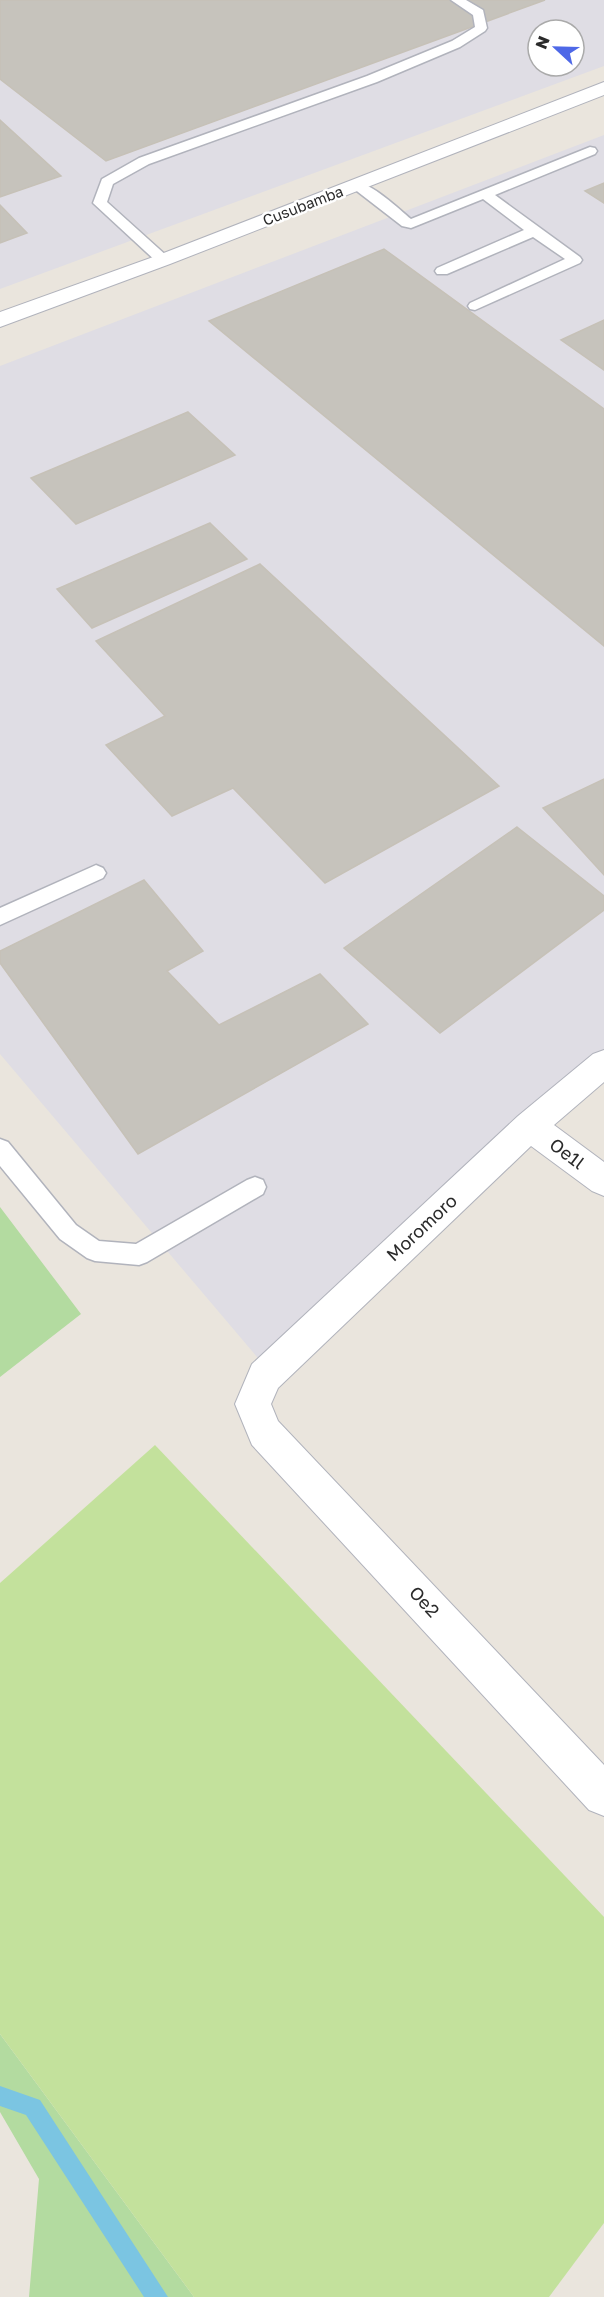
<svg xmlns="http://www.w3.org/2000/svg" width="604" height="2297" font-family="'Golos Text',sans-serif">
	<rect width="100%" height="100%" fill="#eae5dd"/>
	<path fill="#dfdde4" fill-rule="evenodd" d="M0,0H604V66L0,289ZM538,30H574V66H538Z
		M604,135V1049L263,1364L0,1054V366Z"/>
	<path fill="#b3dba0" d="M0,1207L81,1314L0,1377Z
		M0,2034L194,2297H29L39,2179L0,2112Z"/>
	<path fill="#c3e19c" d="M155,1445L604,1917V2223L549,2297H194L0,2034V1583Z"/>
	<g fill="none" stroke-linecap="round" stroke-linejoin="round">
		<path fill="#7bc5e2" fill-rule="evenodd" d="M0,2086L40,2100L168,2297H144L26,2115L0,2106Z"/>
	</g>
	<path fill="#c6c3bc" stroke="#c6c1b7" stroke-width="1.5" d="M0,0H545L106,161L0,79Z
		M0,120L61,176L0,197Z
		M604,183V203L585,191Z
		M0,205L27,233L0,243Z
		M384,249L604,409V646L209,321Z
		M604,320V370L561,340Z
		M188,412L235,455L76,524L31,478Z
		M210,523L247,559L92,628L57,589Z
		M260,564L499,786L325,883L233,788L172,816L106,745L165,716L96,641Z
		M604,779V875L543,808Z
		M517,827L604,896V910L440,1033L344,948Z
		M144,880L203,951L167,971L219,1025L320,974L368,1024L138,1154L0,963V951Z"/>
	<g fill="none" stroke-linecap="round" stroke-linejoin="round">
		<g stroke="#b1b3bc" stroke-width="3">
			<path id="service" d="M451,0H466L483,10L487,28L485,31L460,47L377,82L149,164L113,184L107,202L168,257L170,260L168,263H158L93,203L102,179L139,158L367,76L452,41L475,27L473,15Z
				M590,147L595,148L597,151L595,154L495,195L580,257L582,260L580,263L475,310L470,309L468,306L470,303L565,259L533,237L447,274H437L435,271L437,268L524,230L483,199L411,228L402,226L349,185L351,182C367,178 399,209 411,219Z
				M96,865L103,868L106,873L103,878L0,925V908Z
				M0,1139L8,1142L76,1225L99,1241L136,1244L247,1180L255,1177L263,1180L266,1187L263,1194L147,1262L139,1265L95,1261L87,1258L60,1239L0,1166Z"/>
		</g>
		<g stroke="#b1b3bc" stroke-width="2">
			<path id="minor" d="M604,82V95L170,264L0,327V312L156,256Z
				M604,1050V1082L554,1125L604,1162V1196L592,1191L531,1146L278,1388L271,1404L278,1421L604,1765V1816L589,1810L252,1445L235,1404L252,1364L518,1116L593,1054Z"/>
		</g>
		<use href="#service" fill="#fff" fill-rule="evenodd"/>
		<use href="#minor" fill="#fff" fill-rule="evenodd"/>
	</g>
	<g text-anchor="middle" stroke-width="5" stroke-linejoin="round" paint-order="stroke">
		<g font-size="15" fill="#2a2a2a" stroke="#fff">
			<text transform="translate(303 206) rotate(-21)" y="5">Cusubamba</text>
		</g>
		<g font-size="18" fill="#2a2a2a" stroke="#fff">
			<text transform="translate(567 1154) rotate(37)" y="6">Oe1l</text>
			<text transform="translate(422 1228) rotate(-43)" y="6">Moromoro</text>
			<text transform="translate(424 1602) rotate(47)" y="6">Oe2</text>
		</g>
	</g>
	<g transform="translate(556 48) rotate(292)"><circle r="28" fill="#ffffff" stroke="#aaaaaa" stroke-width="1.5"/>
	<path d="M0-4.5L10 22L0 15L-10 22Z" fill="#4e68e7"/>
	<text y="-9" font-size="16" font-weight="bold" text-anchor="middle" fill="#2a2a2a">N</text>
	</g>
</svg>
